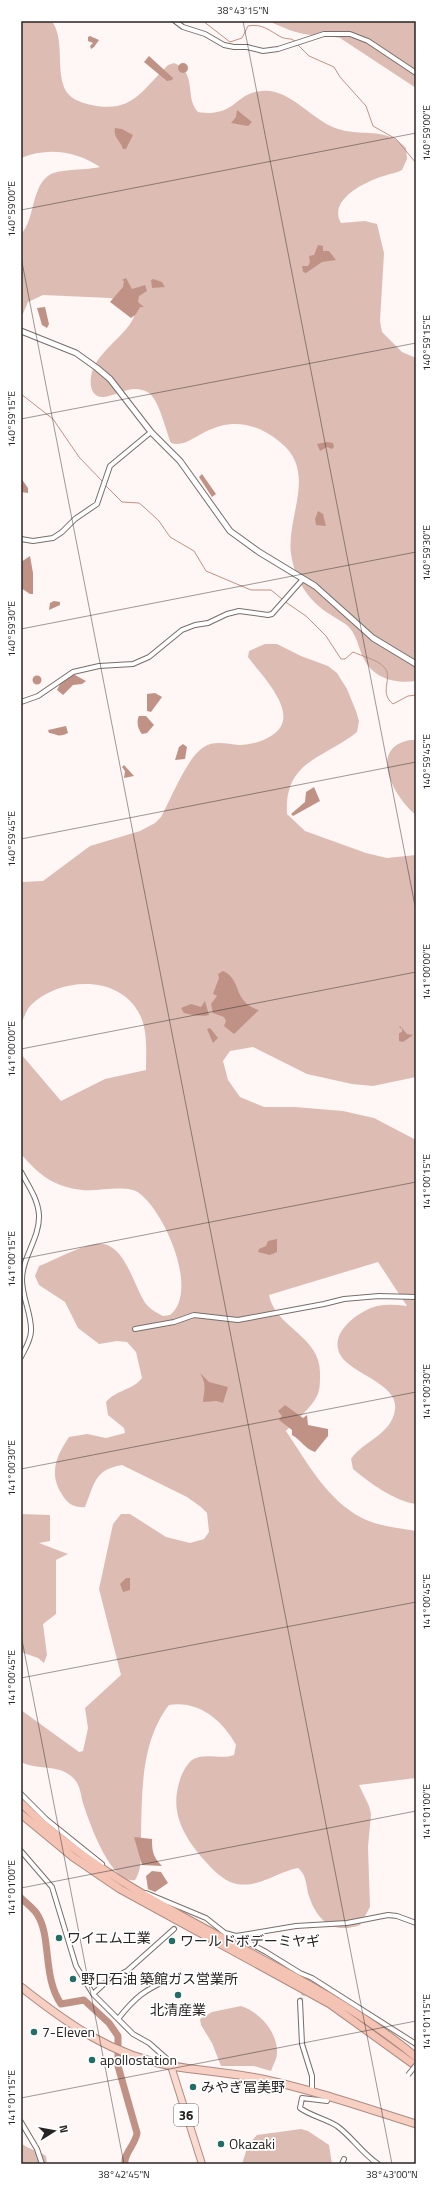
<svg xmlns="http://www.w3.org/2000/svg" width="437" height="2185" font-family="'Titillium Web','Noto Sans JP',sans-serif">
	<rect width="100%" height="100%" fill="#fef7f5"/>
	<path fill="#ddbdb3" d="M24,21H52C64,39 57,64 63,84C66,96 76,101 87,104C132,115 140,92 168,65L174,63C198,73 184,97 198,112C236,118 234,93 262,91C289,88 311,119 335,128C360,138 385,125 406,148L407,159L402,170C397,173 392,173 387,175C368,180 327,199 341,223L365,221L377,224L384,253L380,321L382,332L402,352L416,358V681C396,684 374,679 364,659C359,650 358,640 352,631C347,623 338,620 331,615C308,601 295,580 291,554C286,516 318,472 280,442C256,423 233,418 205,432C194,437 184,447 171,443C166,431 159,400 149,393C132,383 120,395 104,397C90,398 89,382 92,372C98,351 129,333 134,316L119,300L110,298L43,295L28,302L21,318V234C35,221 31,184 51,174C61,169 88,170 100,167C76,151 48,147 21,158V23Z
		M268,21H416V88L340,38C330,36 321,36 311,35C297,34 282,27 268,21Z
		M265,644H277L301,656L328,666L337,673L347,689L356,711L359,721L357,732C324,759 284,760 287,814L305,831L366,853L387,858L416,855V1077L373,1086L352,1084L307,1074L253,1047L230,1051L223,1061L228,1080L240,1097L264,1107H295L343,1111L374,1118L416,1140V1504C394,1501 370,1483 353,1469L351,1459C363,1441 391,1435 395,1410C399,1384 352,1374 341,1356C327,1334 358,1311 377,1306C387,1304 397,1305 407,1306L378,1262L269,1295C275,1328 322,1336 320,1375C320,1383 320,1390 317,1396C310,1410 295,1420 286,1431C307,1462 327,1500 362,1518C377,1526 399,1528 416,1531V1778L359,1785L369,1806L371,1814L368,1847L370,1907L360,1925C332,1935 316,1920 308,1893C306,1884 306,1874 298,1868C276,1872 257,1890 233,1883C223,1880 212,1869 205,1861C186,1839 171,1816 178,1787C180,1777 185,1766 192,1760C203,1752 222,1760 234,1755L236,1745C223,1721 199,1700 169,1705C141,1741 142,1791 141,1835C141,1849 143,1868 135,1880C111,1885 89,1822 83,1803C81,1796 80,1785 75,1780C61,1763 39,1771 21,1762V1710L79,1752L83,1751L88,1728L85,1708L121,1675L99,1589L113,1524L121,1514H130L166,1537L190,1543L204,1539L209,1532L207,1513L201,1507L187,1497L122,1465C94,1470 95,1483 85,1507C77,1508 70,1505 66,1500C48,1478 54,1459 69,1437L87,1434L106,1438L125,1433L124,1428L108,1415L106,1402C116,1390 133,1390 142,1378L136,1352L127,1342L117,1341L99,1344L78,1328L65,1302L39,1285L35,1276L39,1266C57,1259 77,1247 96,1244C125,1240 133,1286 146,1304C150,1309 157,1313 163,1316L170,1315C200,1291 164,1211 139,1193C127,1184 97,1192 82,1190C54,1187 39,1175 21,1154V1054L61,1101L105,1079L146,1070C146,1053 148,1031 140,1015C120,974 60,977 31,1005C26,1010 24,1018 21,1024V882L43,881L90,846L140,831L155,823L161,817C171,799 187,757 204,747C214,740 228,744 239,745C252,745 264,741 274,734C302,714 260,674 248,657L249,651Z
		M410,740H416V815C394,798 367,748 410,740Z
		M21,1514L50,1515V1541L39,1543L68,1554L56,1560V1614L43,1624L47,1655L44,1663L38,1658L21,1652Z
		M241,2006C260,2012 278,2033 277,2053C277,2059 273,2065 271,2071L254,2066H221L212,2043L201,2025L200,2019L212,2012Z
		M301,2129L308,2131L329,2145L332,2164H242L248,2145L257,2135Z
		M21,2143C29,2150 38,2150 46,2156L47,2164H21Z"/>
	<path fill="#c09285" d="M90,36L99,40L94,47L91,49L90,46L93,43L88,41V37Z
		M149,56L173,78L172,80L167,81L144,62Z
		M178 68a5 5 0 1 1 10 0a5 5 0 1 1-10 0Z
		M237,110L252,122L248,126L231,123L236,117Z
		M115,128L122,129L133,135L126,149H123C120,140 113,138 115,128Z
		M318,245L323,246V251H329L336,260L322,262L306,273L303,272L302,266H308L310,262L309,256L314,255Z
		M126,278L132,289L145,285L147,291L139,296L138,302L144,307H140L136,314L131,318L110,302L123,287L124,281L122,280Z
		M153,279L162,282L165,287L152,288L151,280Z
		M45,307L49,324L47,328L42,325L37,308Z
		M327,442L333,443L334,447L332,449L327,447L320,451L317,444Z
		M202,474L216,494L212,497L199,477Z
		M21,478L28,488V493L21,492Z
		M318,511L323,514L326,526L316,525L315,519Z
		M30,556L33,573V594H30L21,588V562Z
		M54,601L60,602V605L49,610L50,603Z
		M73,674L86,681L82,684L73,685L63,695L57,690L62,680Z
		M32.5 680a4.5 4.5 0 1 1 9 0a4.5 4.5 0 1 1-9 0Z
		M155,693L162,697L151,712L147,711V694Z
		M139,716H146L154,725L147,733L142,734C138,729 136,722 139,716Z
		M66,726L68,733C57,738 58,734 49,733L48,730Z
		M183,744L187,747L185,759L175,760L179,747Z
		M124,765L134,776L124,778L125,771L122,767Z
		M314,787L320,801L293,816L291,814L305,802L306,792Z
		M223,971C243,980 232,1002 259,1010L234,1034L224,1026L226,1021L224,1017L213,1013L211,1004L217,996L213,994L219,978L218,974Z
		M205,1001L209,1015C202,1017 191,1015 184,1013L181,1008L191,1004L201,1007Z
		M400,1026L407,1034L413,1035L403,1042L399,1041V1033L402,1032V1029L399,1027Z
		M210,1028L218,1038L213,1043L207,1029Z
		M277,1239V1252L270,1255L258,1252L259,1249L266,1246L268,1241Z
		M200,1373L209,1382L228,1387L223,1403L217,1401L203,1402C204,1389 207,1385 200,1373Z
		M285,1405L303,1418L307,1415L308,1425L328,1429V1436L315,1452C305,1449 301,1440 292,1435V1430L279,1420L282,1416L278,1411Z
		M126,1578H130V1590L123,1592L120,1584Z
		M134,1837L152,1839C152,1851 153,1857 162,1866L142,1865Z
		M152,1871L161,1872L168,1883L155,1892L148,1889L146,1876Z"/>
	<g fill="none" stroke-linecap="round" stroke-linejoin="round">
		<path stroke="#c09285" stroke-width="1" d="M203,21L230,42L242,38L248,26C262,23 270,31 281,37C287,40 291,37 296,42
			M298,45L309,56L334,67L340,77L366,106L373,126L396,139L416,163
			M21,394L53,419L79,457L103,482
			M105,485L122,502L139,503L145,508L159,521L170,537L194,551L206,571L251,590H271L282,599
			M284,601L306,616L326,636L341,659H345L353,652C362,656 378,660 384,667C394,678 378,692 393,704L408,696L416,695"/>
		<path stroke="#c09285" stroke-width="7" d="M21,1898C26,1903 33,1908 37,1914C52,1937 42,1976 61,2004L84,2000L109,2023L118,2036V2066L137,2133C136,2144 123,2154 125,2164"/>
		<path stroke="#d3cdcb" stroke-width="4" stroke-dasharray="4 2" stroke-linecap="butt" d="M300,2001L310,1980"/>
		<g stroke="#776e6b" stroke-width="6">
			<path id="minor" d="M175,21L183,27L205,34L224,45L234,47H247L263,51L278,49L324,34H350L368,41L416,73
				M21,539L33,541L53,538L62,532L75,519L97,504L110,466L151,432
				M21,702L38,696L73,672L99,666L133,664L149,657L182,630L195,625L208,623L227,614L239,611L268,615L272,614L303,579
				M21,1172C28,1185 38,1199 39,1215C40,1238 22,1257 22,1280C22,1297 32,1315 31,1331C31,1340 25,1349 21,1357
				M135,1329L174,1322L194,1315L238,1320L324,1304L344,1299L379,1296L416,1297
				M21,1794L46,1819L102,1864
				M21,1851L52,1887L76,1966L93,1994L133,2034L149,2043L166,2058L170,2065
				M146,1893L206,1918L225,1933L236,1936L296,1926L347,1923L388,1915L397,1916L416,1923
				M236,1936L266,1952L300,1973L312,1978L416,2044
				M93,1994L105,1983L127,1971L174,1929
				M300,2001L302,2044L312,2076V2092
				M118,2019C136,1996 145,1990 171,1978
				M328,2097L327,2101L302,2098L300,2108C311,2116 326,2119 337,2126C352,2137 362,2153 378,2164
				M21,2122L37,2149L42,2164
				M342,2164L344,2159"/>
		</g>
		<g stroke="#776e6b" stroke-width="7">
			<path id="tertiary" d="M21,331L76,353L97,368L110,379L151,432L180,461L230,531L259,552L315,586L373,638L416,664"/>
		</g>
		<g stroke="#ad8b81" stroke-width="8">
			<path id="primary" d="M171,2066L202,2164"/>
		</g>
		<g stroke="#ad8b81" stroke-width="9">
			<path id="trunk" d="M21,1987C68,2024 111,2055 172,2066C202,2071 232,2073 262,2079C314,2090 365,2108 416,2124"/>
		</g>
		<g stroke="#ad8b81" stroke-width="9">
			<path id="motorway" d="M21,1803C134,1915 294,1956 416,2057
				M21,1814L73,1857L120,1889L330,2004L416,2066"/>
		</g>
		<use href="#minor" stroke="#fff" stroke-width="4"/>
		<use href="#tertiary" stroke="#fff" stroke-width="5"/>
		<use href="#primary" stroke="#f9dbd2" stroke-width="6"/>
		<use href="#trunk" stroke="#f7cfc3" stroke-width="7"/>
		<use href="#motorway" stroke="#f5c3b4" stroke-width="7"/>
		<g stroke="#776e6b" stroke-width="6" stroke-linecap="butt">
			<path id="minor-bridge" d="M408,2075L416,2065"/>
		</g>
		<use href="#minor-bridge" stroke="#fff" stroke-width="4"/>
	</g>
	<path fill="none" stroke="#282423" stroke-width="1" stroke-opacity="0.45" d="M243,21L416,911M21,210L416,133M21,257L392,2164M21,419L416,343M21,629L416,552M21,839L416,762M21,1049L416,972M21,1259L416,1182M21,1469L416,1392M21,1635L124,2164M21,1678L416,1602M21,1888L416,1811M21,2098L416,2021"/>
	<g fill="#236d67" stroke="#fff" stroke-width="1.5">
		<circle cx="59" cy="1938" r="4"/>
		<circle cx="172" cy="1941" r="4"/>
		<circle cx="73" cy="1979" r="4"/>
		<circle cx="178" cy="1995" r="4"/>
		<circle cx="34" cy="2032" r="4"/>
		<circle cx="92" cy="2060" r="4"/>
		<circle cx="193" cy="2087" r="4"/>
		<circle cx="221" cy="2144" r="4"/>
	</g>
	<g text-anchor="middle" stroke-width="3.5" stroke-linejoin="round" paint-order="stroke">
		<rect fill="#fff" stroke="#686665" stroke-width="1" x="174" y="2104" width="24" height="22" rx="3"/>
		<g font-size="13" font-weight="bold" fill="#282423">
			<text x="186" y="2120">36</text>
		</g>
		<g font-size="14" fill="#282423" stroke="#fff" text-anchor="start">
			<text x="67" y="1943">ワイエム工業</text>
			<text x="180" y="1946">ワールドボデーミヤギ</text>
			<text x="81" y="1984">野口石油 築館ガス営業所</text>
			<text x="178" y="2015" text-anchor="middle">北清産業</text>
			<text x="42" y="2037">7-Eleven</text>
			<text x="100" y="2065">apollostation</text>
			<text x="201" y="2092">みやぎ冨美野</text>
			<text x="229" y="2149">Okazaki</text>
		</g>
	</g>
	<rect width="437" height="2185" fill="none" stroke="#ffffff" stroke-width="44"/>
	<g transform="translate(54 2131) rotate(79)" stroke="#ffffff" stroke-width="3" paint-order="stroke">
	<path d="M0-3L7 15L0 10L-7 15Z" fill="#282423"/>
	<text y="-6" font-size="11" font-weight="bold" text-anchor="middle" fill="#282423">N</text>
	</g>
	<rect x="22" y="22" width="393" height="2141" fill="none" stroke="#282423" stroke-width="1.5"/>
	<g font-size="10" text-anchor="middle" fill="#282423">
		<text x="243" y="14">38°43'15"N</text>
		<text transform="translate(426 133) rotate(-90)" y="4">140°59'00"E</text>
		<text transform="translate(11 209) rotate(-90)" y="4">140°59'00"E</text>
		<text transform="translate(426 343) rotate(-90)" y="4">140°59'15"E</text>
		<text transform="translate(11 419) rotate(-90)" y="4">140°59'15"E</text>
		<text transform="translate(426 553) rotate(-90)" y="4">140°59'30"E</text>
		<text transform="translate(11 629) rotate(-90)" y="4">140°59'30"E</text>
		<text transform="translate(426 762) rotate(-90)" y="4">140°59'45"E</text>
		<text transform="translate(11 839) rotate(-90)" y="4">140°59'45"E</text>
		<text transform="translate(426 972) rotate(-90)" y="4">141°00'00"E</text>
		<text transform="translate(11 1049) rotate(-90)" y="4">141°00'00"E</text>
		<text transform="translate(426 1182) rotate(-90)" y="4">141°00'15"E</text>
		<text transform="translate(11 1259) rotate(-90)" y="4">141°00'15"E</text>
		<text transform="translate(426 1392) rotate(-90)" y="4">141°00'30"E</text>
		<text transform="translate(11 1468) rotate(-90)" y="4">141°00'30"E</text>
		<text transform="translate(426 1602) rotate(-90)" y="4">141°00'45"E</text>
		<text transform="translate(11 1678) rotate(-90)" y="4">141°00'45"E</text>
		<text transform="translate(426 1812) rotate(-90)" y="4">141°01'00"E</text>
		<text transform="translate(11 1888) rotate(-90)" y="4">141°01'00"E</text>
		<text transform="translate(426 2022) rotate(-90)" y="4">141°01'15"E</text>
		<text transform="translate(11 2098) rotate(-90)" y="4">141°01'15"E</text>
		<text x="124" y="2178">38°42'45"N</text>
		<text x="392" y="2178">38°43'00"N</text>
	</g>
</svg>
